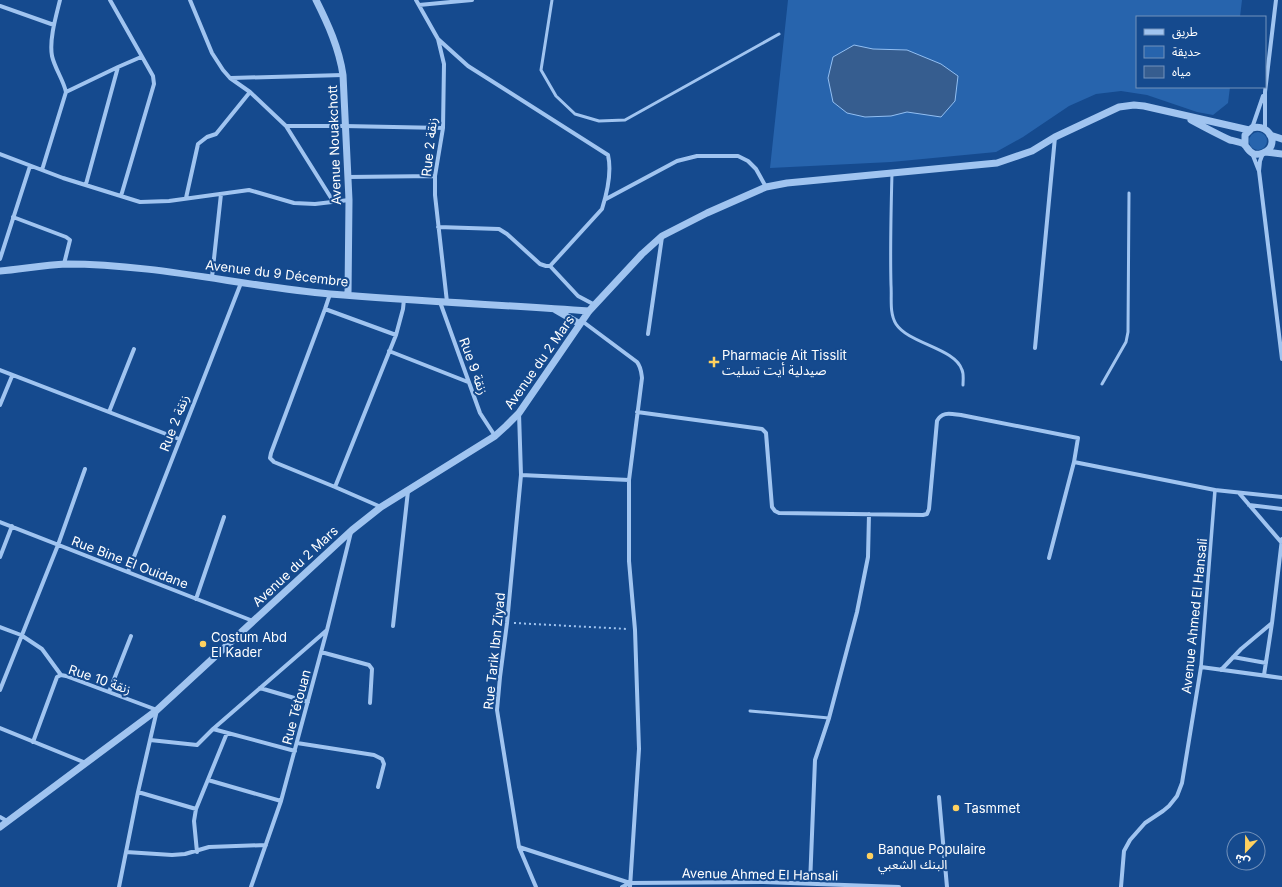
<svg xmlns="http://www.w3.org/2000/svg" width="1282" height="887" font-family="Inter,'Noto Sans Arabic',sans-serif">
	<rect width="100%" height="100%" fill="#154a8e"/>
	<path fill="#2764ad" d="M788,0H1242L1240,17H1137V87H1230L1228,103L1213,115L1197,112L1147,95L1121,91L1096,94L1069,106L1023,137L996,152L891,162L770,168Z
		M1249 141a9 9 0 1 1 18 0a9 9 0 1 1-18 0Z"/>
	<path fill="#365d8f" stroke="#92bff3" d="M854,45L873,49L907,50L941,64L958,76L955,101L941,117L907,112L891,116L865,117L847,113L833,102L828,78L833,57Z"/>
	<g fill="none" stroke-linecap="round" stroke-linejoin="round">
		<path stroke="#a0c4f0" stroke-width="2" stroke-dasharray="2 3" stroke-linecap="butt" d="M514,623L628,629"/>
		<path stroke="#a0c4f0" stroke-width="3" d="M552,0L541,70L556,96L575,114L599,121L625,120L779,34
			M892,173C891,210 890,247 891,285C892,297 889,313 896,324C909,344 955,348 962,370C964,374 963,380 963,385
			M1102,384L1126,342L1128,332L1129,193
			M750,711L829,718"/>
		<path stroke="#a0c4f0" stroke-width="3.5" d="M1201,667L1215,490"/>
		<path stroke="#a0c4f0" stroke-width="4" d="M110,0L153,76L154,84L121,196
			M190,0L212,53L223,70L230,78L250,92L286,126L333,201
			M416,0L438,39L444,64L443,128L435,176V195L447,302
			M419,5L472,0
			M0,6L54,25
			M438,39L468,66L608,155C612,172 607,193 602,209L550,266
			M231,78L343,75
			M66,92L118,67
			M286,126H344L443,128
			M1252,128L1263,96
			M1265,129V92L1276,0
			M1252,153L1259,171
			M1263,153L1260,161L1259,171L1282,359
			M0,154L63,178L140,202L169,201L249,190L294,203L315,204L349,200
			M42,170L66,92C63,79 55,69 52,56C49,40 56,16 60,0
			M348,177L435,176
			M86,184L118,67L141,57
			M186,198L198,144L207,137L216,134L250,92
			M606,199L677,161L697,156H738L748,161L756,169L766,187
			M13,217L66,237L70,240L64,264
			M438,227L499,229L507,234L540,264L546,266H550L578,296L595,305
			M0,259L30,166
			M212,277L221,194
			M330,294L325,309L271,453L270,458L274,462L335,487L381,507
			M440,302L480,413L495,436
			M325,309L396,335
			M582,321L637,362C641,367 641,371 642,378L629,480V561L635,630L639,749L630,887
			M648,334L662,237
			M1035,348L1055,137
			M389,351L468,382
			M0,370L179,439
			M0,405L12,376
			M109,412L134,349
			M637,412L762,429L766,433L772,507L775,511L779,513L923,515L927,514L929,509L937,421C942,411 951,414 961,415L1078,438L1074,462L1049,558
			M519,413L521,475L507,623L500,677L497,710L519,847L536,887
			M1074,462L1215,490L1282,497
			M521,475L629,480
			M335,487L396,335L403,309L404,299
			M1239,493L1281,542
			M1249,505L1282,509
			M0,522L253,621
			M0,557L12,526
			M128,572L241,283
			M196,599L224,517
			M393,626L408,491
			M0,627L21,635L42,649L61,675
			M321,652L369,665L372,669L370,703
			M1233,657L1266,663
			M1221,670L1241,649L1272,623
			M1264,675L1272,623L1282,539
			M260,688L308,702
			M0,690L58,545L85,469
			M109,692L131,636
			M0,728L86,763
			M213,729L327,630
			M150,740L197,745L213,729L295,751
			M33,742L57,677L61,675L66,676L157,710L138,792L119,887
			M297,743L374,755L382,759L384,764L378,787
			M208,780L281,801
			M138,792L196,809
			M939,797L947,887
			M0,817L7,821
			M519,847L630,883
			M126,852L172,855L185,854L209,847L266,845
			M197,852L194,821L196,809L227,733
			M810,884L815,760L829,718L857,612L868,557L869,514
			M251,887L281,801L327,630L351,532
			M622,887L630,883L763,882L899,887
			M1121,887L1124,851L1130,840L1145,823L1163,811L1169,806L1177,796L1182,783L1201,667L1282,678"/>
		<path stroke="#a0c4f0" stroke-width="7" d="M316,0C328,24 339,48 343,75L349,200L348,295
			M1191,120C1204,127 1217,134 1230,140C1234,141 1242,142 1245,145C1248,149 1249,152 1254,154C1257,155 1260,154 1263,153C1280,147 1271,123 1252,128L1245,135V145
			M1270,135L1282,139
			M1265,152L1282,154
			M0,271C22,269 44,265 66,264C155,264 242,286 330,294C416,301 503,305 589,311
			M554,309L580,324
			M0,827L157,710L352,530L381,507L495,436L506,426L519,413L589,311L642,254L662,236L707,213L766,187L787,183L997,163L1032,151L1055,137L1119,107L1134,105L1144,106L1249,130"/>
	</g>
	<g fill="#ffd15f" stroke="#154a8e" stroke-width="1.5">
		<path d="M712 356h4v4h4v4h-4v4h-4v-4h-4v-4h4z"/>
		<circle cx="203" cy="644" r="4"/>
		<circle cx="956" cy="808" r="4"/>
		<circle cx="870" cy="856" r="4"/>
	</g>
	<g text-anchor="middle" stroke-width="4" stroke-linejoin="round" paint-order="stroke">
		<g font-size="13" fill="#fff" stroke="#154a8e">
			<text transform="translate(334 145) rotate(-92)" y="5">Avenue Nouakchott</text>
			<text transform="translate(429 147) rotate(-84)" y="5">Rue 2 زنقة</text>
			<text transform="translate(277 273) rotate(7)" y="5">Avenue du 9 Décembre</text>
			<text transform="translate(539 362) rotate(-55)" y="5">Avenue du 2 Mars</text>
			<text transform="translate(474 366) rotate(70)" y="5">Rue 9 زنقة</text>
			<text transform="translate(174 423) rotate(-69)" y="5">Rue 2 زنقة</text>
			<text transform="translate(130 562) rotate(21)" y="5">Rue Bine El Ouidane</text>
			<text transform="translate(295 566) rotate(-43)" y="5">Avenue du 2 Mars</text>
			<text transform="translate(1194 616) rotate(-84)" y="5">Avenue Ahmed El Hansali</text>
			<text transform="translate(494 651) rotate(-84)" y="5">Rue Tarik Ibn Ziyad</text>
			<text transform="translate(100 679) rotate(19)" y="5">Rue 10 زنقة</text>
			<text transform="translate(296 707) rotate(-75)" y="5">Rue Tétouan</text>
			<text transform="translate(760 874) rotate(1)" y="5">Avenue Ahmed El Hansali</text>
		</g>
		<g font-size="13" fill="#fff" stroke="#154a8e" text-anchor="start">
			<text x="722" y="360">Pharmacie Ait Tisslit<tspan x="722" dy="15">صيدلية أيت تسليت</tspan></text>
			<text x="211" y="642">Costum Abd<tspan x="211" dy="15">El Kader</tspan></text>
			<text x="964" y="813">Tasmmet</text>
			<text x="878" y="854">Banque Populaire<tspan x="878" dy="15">البنك الشعبي</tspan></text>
		</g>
	</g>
	<rect x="1136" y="16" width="130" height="72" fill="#154a8e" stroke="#7392bb"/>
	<rect x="1144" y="29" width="20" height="6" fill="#a0c4f0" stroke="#7392bb"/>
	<text x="1172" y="36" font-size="12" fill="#ffffff">طريق</text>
	<rect x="1144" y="46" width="20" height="12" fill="#2764ad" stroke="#7392bb"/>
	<text x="1172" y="56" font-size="12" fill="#ffffff">حديقة</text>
	<rect x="1144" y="66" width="20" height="12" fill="#365d8f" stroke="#7392bb"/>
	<text x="1172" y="76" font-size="12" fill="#ffffff">مياه</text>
	<g transform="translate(1246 851) rotate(202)"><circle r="19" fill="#154a8e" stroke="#7392bb"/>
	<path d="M0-3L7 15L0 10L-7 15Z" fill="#ffd15f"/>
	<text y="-6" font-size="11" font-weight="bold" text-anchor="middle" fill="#ffffff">ش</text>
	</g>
</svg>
